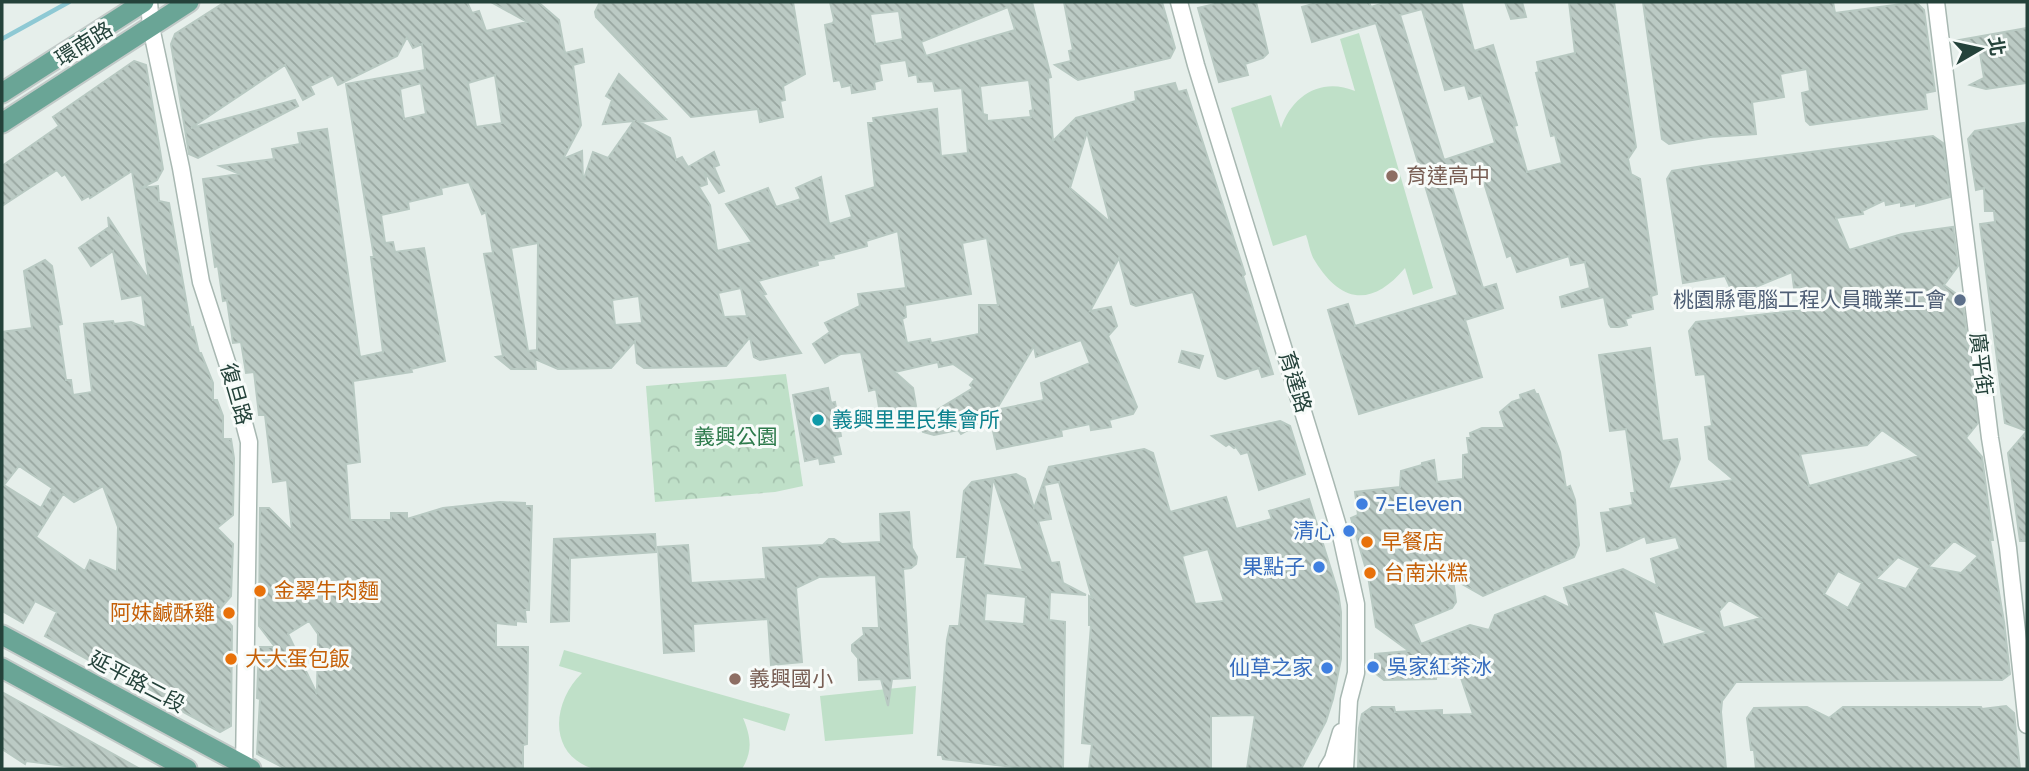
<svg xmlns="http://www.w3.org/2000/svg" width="2029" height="771" font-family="'Golos Text','Noto Sans TC',sans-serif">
	<defs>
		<pattern id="park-crowns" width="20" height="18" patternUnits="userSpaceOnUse" patternTransform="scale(1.75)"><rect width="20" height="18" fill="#bfe0c8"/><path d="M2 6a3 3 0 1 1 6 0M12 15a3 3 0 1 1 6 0" fill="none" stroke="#a4c1ad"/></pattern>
		<pattern id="building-back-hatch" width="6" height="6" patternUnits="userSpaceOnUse" patternTransform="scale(1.75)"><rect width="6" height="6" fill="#bbcac4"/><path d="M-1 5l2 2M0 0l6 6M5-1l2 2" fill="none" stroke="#98a6a0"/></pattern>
	</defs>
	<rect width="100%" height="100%" fill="#e6efeb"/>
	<path fill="#bfe0c8" d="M1359,33L1433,288L1413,295L1405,268C1373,306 1342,305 1315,261C1310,254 1309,243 1306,235L1273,246L1231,108L1271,95L1281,128C1292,95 1322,77 1355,91L1340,39Z
		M564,650L790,714L785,731L743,718C751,737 753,751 742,769H594C547,755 552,702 582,673L559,666Z
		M916,686L913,734L825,741L820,696Z"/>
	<path fill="url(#park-crowns)" d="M786,374L803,486L775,492L655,502L646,386Z"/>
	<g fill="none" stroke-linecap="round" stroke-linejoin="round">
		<path stroke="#8ec9d4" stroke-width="4.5" d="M2,39L69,2"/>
	</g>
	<path fill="url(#building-back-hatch)" stroke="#b8c9c2" stroke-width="2" fill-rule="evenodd" d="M225,2H467L472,13L479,11L486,31L527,22L491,2H538L559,20L565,53L582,49L584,62L573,65L581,125L563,159L582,151L583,181L593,152L608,158L634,121L603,124L612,100L606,96L619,74L666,119L639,122L670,138L676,160L682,157L688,167L714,152L719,165L714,167L724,191L719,193L705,172L707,184L699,187L710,205L717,251L752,242L726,204L768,188L776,207L801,199L796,188L821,177L829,224L852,217L846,196L875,187L868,123H874L873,118L937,109L941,156L968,153L962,88L935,91L933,81L918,82L917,74L909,76L906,60L879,64L882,80L874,82L875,89L852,93L851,85L842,87L840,80L834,81L825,25L833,23L834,20L830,2H1032L1051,77L1048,78L1053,141L1076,118L1136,101L1135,92L1175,83L1178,92L1186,90L1245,274L1243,276L1273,374L1262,377L1259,368L1225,379L1218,376L1193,292L1136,306L1131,304L1119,258L1090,311L1111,307L1117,326L1108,336L1137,407L1133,414L1109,420L1111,427L1091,430L1090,424L1061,430L1062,436L997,449L989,413L975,426L961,434L958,430L934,435L923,432L919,421L973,388L970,385L975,379L953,364L939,367L938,362L895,372L913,388L916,406L887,412L886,406L879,407L876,389L869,391L861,352L841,354L825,363L813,344L830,332L825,323L860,306L858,294L906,288L898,231L866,241L867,246L833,255L834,258L817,261L818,265L758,281L766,294L763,295L801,353L760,360L754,357L750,337L726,366L644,368L637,363L635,341L611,368L558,369L535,359L536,369H511L496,357L503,356L484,254L493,253L486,212L482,214L469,182L441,188L442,194L408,202L409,209L381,215L385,243L393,242L395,252L424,248L445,361L411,369L412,372L353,381L360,462L346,464L350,520H391V513H407V519L443,508L500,502L525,503V506H532L529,610H525L526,622L516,621V625L496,623V647H528L527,744L523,745V769H286L257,754L260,699L257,698L259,647H275L259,626L260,508H269L292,531L287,480L273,482L265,415H259L254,372L246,373L241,342L233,343L227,300L223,301L218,266L215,267L203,179L240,174L220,166L274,159L272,149L300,144L298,133L327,129L360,357L383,352L371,257H374L346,84L425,70L422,44L413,48L407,37L397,56L338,85L333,75L310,86L314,94L303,100L285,65L191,128L295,100L298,106L198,158L189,154L171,44L175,34ZM1008,7L1015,30L926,56L921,42ZM899,11L903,39L875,44L870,14ZM495,75L502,123L476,127L468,83ZM1029,80L1033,110L1030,111L1031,117L987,121V115L983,114L980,86ZM421,83L426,114L404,119L400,89ZM1087,132L1110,222L1070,188ZM987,238L998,305H979V334L931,343L930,339L907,343L902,319L906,317L905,305L971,294L962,243ZM538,243L537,350L528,351L511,248ZM741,288L747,316L724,317L718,293ZM639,296L642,323L615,325L612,300ZM1081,340L1090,363L1041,383L1044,400L996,410L1034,346L1036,357ZM309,621L318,634L317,694L288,634Z
		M615,2H793L805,74L783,86L785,100L780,101L783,117L760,122L758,109L691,117L596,17L595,12L599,4Z
		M1064,2H1162L1175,48L1170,58L1078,80L1055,65L1071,61L1069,51L1073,50Z
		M1215,2H1256L1268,53L1263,58L1245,64L1248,75L1219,82L1198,8L1215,4Z
		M1320,2H1369L1371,7L1387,2H1461L1474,51L1493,45L1517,125L1514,126L1527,172L1562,163L1555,135L1551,136L1536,73L1539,72L1537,62L1575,53L1569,2H1614L1636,147L1628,159L1631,174L1640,179L1657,294L1651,296L1653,309L1630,314L1631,317L1625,319L1627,325L1619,327H1611L1609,324L1604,297L1562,307L1560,297L1590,288L1585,262L1571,265L1569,256L1517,272L1511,255L1507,257L1480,170L1450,181L1483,288L1496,284L1503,308L1465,320L1482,377L1359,414L1328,310L1348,304L1355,326L1458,295L1376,23L1312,42L1302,7ZM1422,9L1445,90L1465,85L1469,99L1481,95L1495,143L1444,160L1400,15Z
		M1505,2H1522L1526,17L1511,19Z
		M1643,2H1833L1835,13L1916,2L1924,10L1935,91L1925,93L1927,109L1810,125L1806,121L1802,93L1810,91L1807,69L1780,74L1784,97L1752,102L1756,134L1710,137L1669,144L1662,139Z
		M2027,28V83L1986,89L1970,85L1984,78L1979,47L1959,40Z
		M134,61L146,65L163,169L157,180L141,188L158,186L159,201L169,203L191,328L193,327L199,353H201L213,383V400H217L223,416V439H231L234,458L233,515L217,528L233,544L231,596L219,610L232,626L231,726L220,732L45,636L57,612L35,601L23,623L2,611V332L32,328L24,271L45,260L52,266L62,324L58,325L66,380H71L73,395L92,392L84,324L113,321L114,324L131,322L146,328L142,295L122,299L113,251L91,266L79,248L109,227L108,217L149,280L132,171L90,198L89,196L82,200L65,174L62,176L57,170L2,206V166L59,126L53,117ZM19,466L52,488L41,508L4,485ZM103,486L118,527L117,572L90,560L85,571L36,537L63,494L74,502Z
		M2024,123L2027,138V431L2005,423L1980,224L1995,222L1994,211H1985L1984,188L1976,190L1968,139L1975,131Z
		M1933,136L1943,143L1950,197L1916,206V203L1901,206V202L1886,205L1885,200L1862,211L1863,214L1836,218L1849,250L1902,234L1953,227L1958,266L1944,285L1962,298L1978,423L1966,438L1982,457L1993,540H1990L2004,622L2010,674L2002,680L1736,682L1722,701L1721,712L1726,769H1358L1359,728L1362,714L1372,707H1394L1395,712L1442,710V715L1473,714L1460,675L1436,677V679L1384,680L1375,673V654L1409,651L1376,627L1368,576L1351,518L1358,515L1355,492L1400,487L1401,471L1422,465V463L1434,460L1437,482L1463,479V455L1469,454L1467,438H1471L1470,433L1482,428H1505L1500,412L1512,402L1521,399L1520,395L1534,390L1536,394H1538L1560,452L1566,488L1570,486L1575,500L1579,545L1574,557L1483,596L1453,579L1456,602L1452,608L1413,624L1421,644L1470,625L1489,630L1495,615L1545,596L1570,608L1564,588L1623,569L1657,586L1651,559L1680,549L1676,537L1647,543L1645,536L1617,549L1607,551L1601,513L1611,512L1610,509L1633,505L1631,493H1635L1626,429L1610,431L1599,355L1650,348L1662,441L1677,439L1680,459L1668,489L1734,480L1709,459L1705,427L1712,426L1705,374L1696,375L1689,331L1696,322L1803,310L1800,287L1794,288L1792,272L1734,296L1725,276L1683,283L1667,179L1672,171L1703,166ZM1882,430L1919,456L1809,486L1800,454L1867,445ZM1954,541L1978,556L1961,573L1928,567ZM1898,557L1920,568L1906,589L1876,579ZM1838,571L1862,583L1848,608L1824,594ZM1729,600L1761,618L1723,628L1719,611ZM1653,610L1708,632L1663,645Z
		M1182,351L1203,356L1199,368L1179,362Z
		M828,388L831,403L835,402L841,436L837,437L841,454L832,456L834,462L820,464L819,458L805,461L793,395Z
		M1280,421L1290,426L1305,474L1259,490L1248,452L1241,454L1236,447L1234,448L1229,444L1226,446L1212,436Z
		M2027,431V541H2020L2008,453Z
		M1144,449L1153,453L1170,512L1226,497L1236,529L1272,519L1269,511L1309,499L1338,592L1341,612V659L1333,699L1326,721L1301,769H1247L1255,715L1211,716V769H1089L1092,744L1082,743L1091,625H1089V596L1092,598L1059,482L1044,485L1051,519L1038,521L1051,563L1059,562L1063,583L1086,595L1050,592L1049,620L1065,622L1063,769H1032L943,759L942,755H938L947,640L950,626H959L966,557H957L964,491L972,482L1016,474L1025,479L1034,508L1049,467ZM993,478L1007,520L1023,570L983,565ZM1208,549L1224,601L1195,604L1182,556ZM986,593L1026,597L1024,624L984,621Z
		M909,512L912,548L917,557L916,564L911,568L903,569L910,678L892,679L888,706L881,679L859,680L858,658L852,651V645L864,635L863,628H879L876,575L819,577L796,588L802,662L771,665L768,619L693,624L694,651L664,653L658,547L688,545L691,583L766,579L763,548L823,545L829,539H834L842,544L881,542L880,514Z
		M655,534L656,552L570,558L569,621L551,622L554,539Z
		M2,692L140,769H87L26,761L25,764L2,749Z
		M2006,706L2014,713L2020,769H1756L1754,750H1751L1747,718L1754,708L1807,707L1829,718L1843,707H1981L1982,709Z"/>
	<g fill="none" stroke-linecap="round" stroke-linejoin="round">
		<g stroke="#a8b8b2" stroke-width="19">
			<path id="minor" d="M149,2L151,27L181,168L201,282L233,381L249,442L244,769
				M1179,2L1196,65L1325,483L1342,540L1356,604V673L1349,700L1345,769
				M1936,2L1990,438L2008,548L2027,725
				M1327,769L1333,759L1341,732"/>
		</g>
		<g stroke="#c2cac8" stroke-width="23">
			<path id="major" d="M2,93L144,2
				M2,123L189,2
				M2,635L251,769
				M2,668L187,769"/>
		</g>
		<use href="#minor" stroke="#fff" stroke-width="16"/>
		<use href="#major" stroke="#6aa596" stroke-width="19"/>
	</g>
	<g fill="#8d6e63" stroke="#f7fbf9" stroke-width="2.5">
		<circle cx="1392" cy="176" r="7"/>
		<circle cx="735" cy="679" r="7"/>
	</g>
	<circle fill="#5c6f8a" stroke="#f7fbf9" stroke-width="2.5" cx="1960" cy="300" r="7"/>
	<circle fill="#0f9aa8" stroke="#f7fbf9" stroke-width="2.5" cx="818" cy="420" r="7"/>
	<g fill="#3f7fe0" stroke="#f7fbf9" stroke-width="2.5">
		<circle cx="1362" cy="504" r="7"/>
		<circle cx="1349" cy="531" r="7"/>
		<circle cx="1319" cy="567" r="7"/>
		<circle cx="1373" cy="667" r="7"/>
		<circle cx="1327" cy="668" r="7"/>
	</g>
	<g fill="#e8710a" stroke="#f7fbf9" stroke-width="2.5">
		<circle cx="1367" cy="542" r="7"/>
		<circle cx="1370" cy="573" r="7"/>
		<circle cx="260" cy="591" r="7"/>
		<circle cx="229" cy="613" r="7"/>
		<circle cx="231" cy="659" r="7"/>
	</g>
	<g text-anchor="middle" stroke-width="6" stroke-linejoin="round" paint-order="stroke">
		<g font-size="21" fill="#24423a" stroke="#f7fbf9">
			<text transform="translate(84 44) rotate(-32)" y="7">環南路</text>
			<text transform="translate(1981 364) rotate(83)" y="7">廣平街</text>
			<text transform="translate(1295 382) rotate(73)" y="7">育達路</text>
			<text transform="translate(236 394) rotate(74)" y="7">復旦路</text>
			<text transform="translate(137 682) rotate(28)" y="7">延平路二段</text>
		</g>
		<g font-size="21" fill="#785e54" stroke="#f7fbf9" text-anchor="start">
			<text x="1406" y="183">育達高中</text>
			<text x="749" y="686">義興國小</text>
		</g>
		<g font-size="21" fill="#4e5e75" stroke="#f7fbf9" text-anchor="end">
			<text x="1946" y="307">桃園縣電腦工程人員職業工會</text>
		</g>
		<g font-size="21" fill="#0d838f" stroke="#f7fbf9" text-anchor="start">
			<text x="832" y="427">義興里里民集會所</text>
		</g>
		<g font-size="21" fill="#2d7a4b" stroke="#f7fbf9">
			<text x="736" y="444">義興公園</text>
		</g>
		<g font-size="21" fill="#366cbe" stroke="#f7fbf9" text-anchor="end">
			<text x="1376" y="511" text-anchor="start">7-Eleven</text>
			<text x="1335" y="538">清心</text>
			<text x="1305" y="574">果點子</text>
			<text x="1387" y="674" text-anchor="start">吳家紅茶冰</text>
			<text x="1313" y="675">仙草之家</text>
		</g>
		<g font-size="21" fill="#c56008" stroke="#f7fbf9" text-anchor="start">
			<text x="1381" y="549">早餐店</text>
			<text x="1384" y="580">台南米糕</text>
			<text x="274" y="598">金翠牛肉麵</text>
			<text x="215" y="620" text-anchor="end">阿妹鹹酥雞</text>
			<text x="245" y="666">大大蛋包飯</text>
		</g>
	</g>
	<rect width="2029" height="771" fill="none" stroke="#24423a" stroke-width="7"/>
	<g transform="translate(1980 49) rotate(81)" stroke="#f7fbf9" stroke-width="5" paint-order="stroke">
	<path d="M0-5L12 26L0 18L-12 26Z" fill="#24423a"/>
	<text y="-10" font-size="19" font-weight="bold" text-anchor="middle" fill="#24423a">北</text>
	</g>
</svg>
